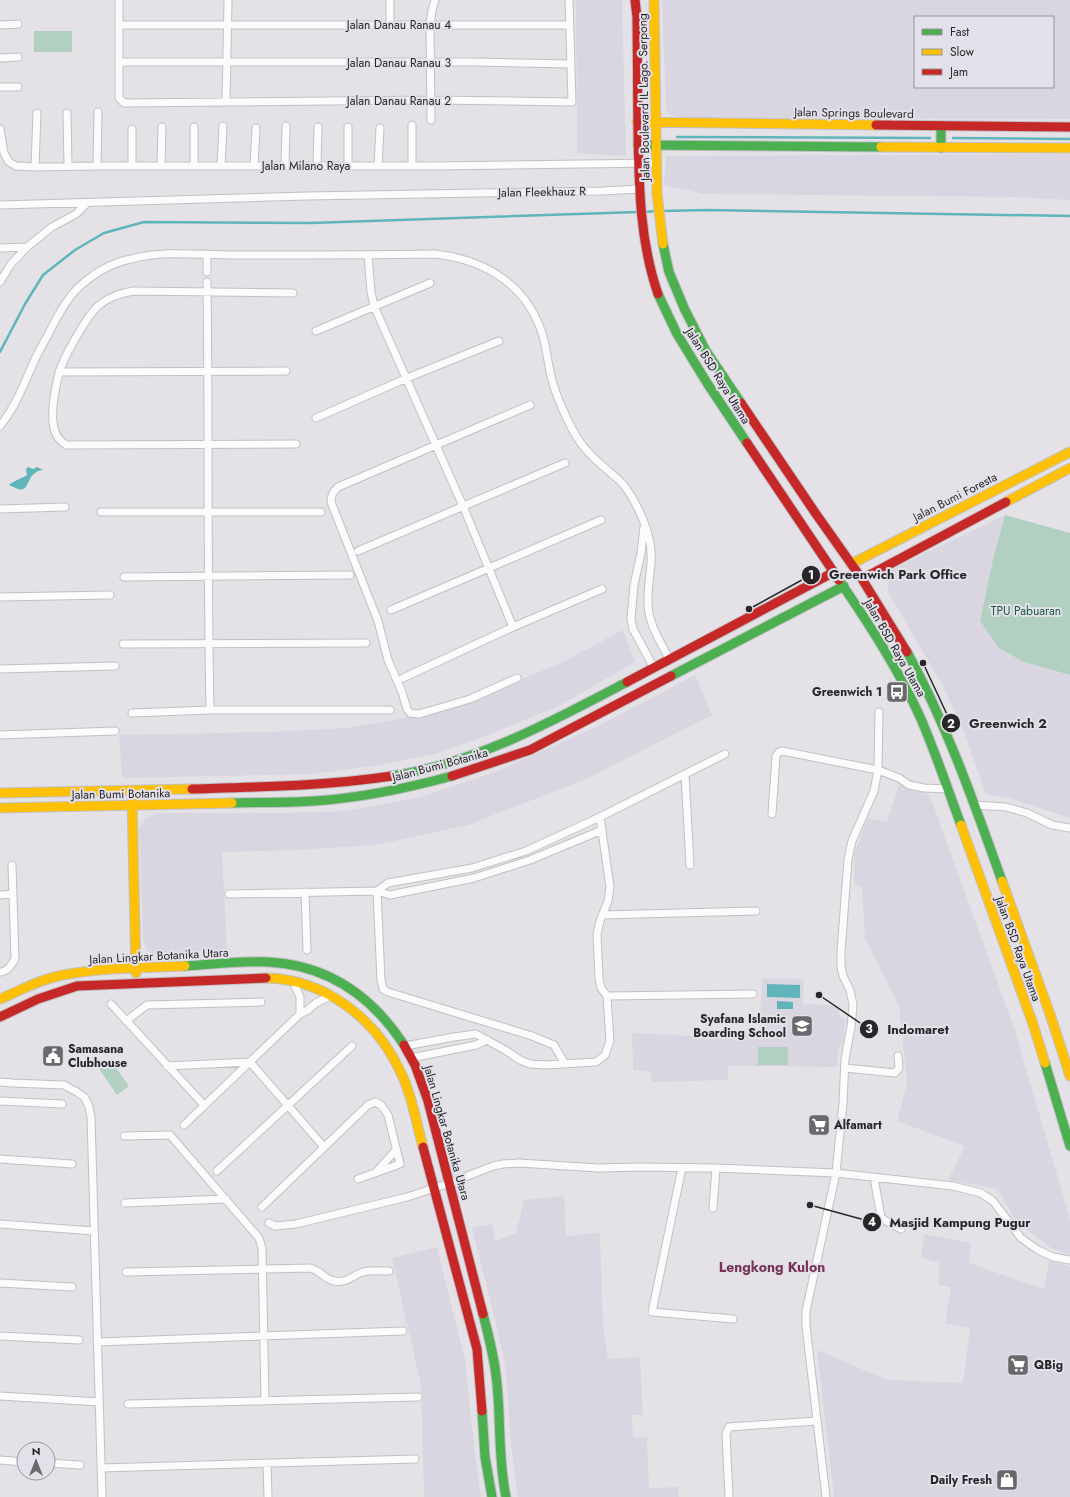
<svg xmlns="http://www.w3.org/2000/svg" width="1070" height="1497" font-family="Jost,sans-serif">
	<rect width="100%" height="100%" fill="#e4e2e7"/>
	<path fill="#dad6e1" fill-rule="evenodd" d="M576,0H622L626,156L577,153Z
		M662,0H1070V119L680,118L671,115L666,110ZM915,17H1053V87H915Z
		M1070,154V200L1013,197L704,194L664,185L666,156Z
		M1005,515L993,559L980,621L999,648L1024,662L1070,675V818L1008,798L986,794L961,724L941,683L887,590L892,569Z
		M623,630L635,662L559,706L486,736L435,754L373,766L313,774L122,778L119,735L268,732L348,728L419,715L481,695L557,665Z
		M695,675L712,715L586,779L468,825L376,845L299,850L222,852L227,949L154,955L147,950L143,938L139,828L146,818L156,813H284L346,811L417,798L495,772L598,726Z
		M899,785L917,789L930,796L1014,1028L1070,1219V1255L1051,1248L1017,1223L998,1189L948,1180L965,1146L897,1121L907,1083L899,1006L865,938L862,887L854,885V854L868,818L887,822Z
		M762,978L804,979L803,1004L838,1006L840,1017L845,1020L844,1038L838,1051L837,1067L728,1066V1080L652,1082L650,1071L633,1070L632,1033L696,1036L759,1032Z
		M564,1196L566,1236L600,1233L603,1326L608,1359L640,1357L643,1415H632L633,1437H647L649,1488L678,1487L679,1497H518L511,1444L506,1371L496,1323L472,1228L492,1224L495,1241L516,1233L524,1200Z
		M924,1234L971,1243L969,1263L1044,1289L1049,1261L1070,1267V1497H834L817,1350L888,1380L963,1383L970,1328L945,1324L951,1287L939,1285V1263L921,1258Z
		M437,1247L465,1360L475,1454L481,1497H424L421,1385L392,1258Z"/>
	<path fill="#b2d0c2" d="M34,31H72V52H34Z
		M1005,515L1070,533V675L1024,662L999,648L980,621L993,559Z
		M758,1047H788V1065H758Z
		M111,1061L129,1086L117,1095L99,1069Z"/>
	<path fill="#60b5ba" d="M28,467L33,469L37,467L43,470C25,472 31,493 18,489C15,488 12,486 9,485C12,482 22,478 27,475L26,469Z
		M767,984L800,985V998L767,997Z
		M777,1001L793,1002V1009H777Z"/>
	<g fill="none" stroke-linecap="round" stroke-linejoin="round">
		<path stroke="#60b5ba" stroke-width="2.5" d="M677,137L930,138
			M953,138L1070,139
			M663,211L707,210L1070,216
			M645,212L656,211
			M0,352L25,304L43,275L75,250L104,233L144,222L311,223L638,212"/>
		<g stroke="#c1c0c4" stroke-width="9">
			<path id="street" d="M119,0V98L124,103L431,100L572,102L569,0
				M0,25L18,24
				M119,25H570
				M390,25V0
				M0,58L18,57
				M119,62H475L571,64
				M0,87H18
				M226,102L228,0
				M67,113L68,166
				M431,120L430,25L432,10L435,0
				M412,125V166
				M0,129L4,153L9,162L16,166L35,167L97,166H433L657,163
				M348,165V127
				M378,165L380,128
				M97,166L98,112
				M132,166V129
				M161,166L162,127
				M194,166V127
				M221,166L223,126
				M254,166L256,128
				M285,166L286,126
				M317,166L318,127
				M35,167L37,113
				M0,205L307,196L603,191L639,189
				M0,248L27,247
				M207,255V272
				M368,255L371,292L374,306L463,506L513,627
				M0,282L11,264L27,247L52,227L76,214L87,203
				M207,282C209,425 207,567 210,710
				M293,293L133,291C119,294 108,297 97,307C86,318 63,358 59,373C55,389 49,419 56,434C58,439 62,442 66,445L296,444
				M316,331L430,283
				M59,372L286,371
				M316,418L407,378L499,341
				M0,426C17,405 25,381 36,357C41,347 47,337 52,327C59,314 65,301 76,290C91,275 111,263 131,259C164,250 199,255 233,255C301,255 368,255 435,254C488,260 530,287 544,340C547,352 548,364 551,376C555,394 569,426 580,442C591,458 607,469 621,482C633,495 645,521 649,538C655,560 647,581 648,602C648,624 660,641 670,660
				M0,509L65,507
				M101,512H321
				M644,527L641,553L634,585L631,619L633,629L654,668
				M358,551L565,463
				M124,577L350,575
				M0,597L110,595
				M391,610L601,520
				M123,644L366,643
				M0,669L115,666
				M403,678L513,627L602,589
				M517,678L470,699L419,714L410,713L407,709L402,692L388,660L378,621L331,502C331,495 333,492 338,487L530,405
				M132,713L210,710H390
				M0,735L115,731
				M685,774L690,865
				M975,805L1006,807L1027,813L1052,825L1070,828
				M772,814L776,756L779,752L782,751L878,770L899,778L909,785L924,788L948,789
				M377,891L388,883L472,868L526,851L600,817L725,754
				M377,891L381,980L383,989L388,992L532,1036L554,1045L565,1064
				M305,892L307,950
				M229,894L377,891L390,895L474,878L530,860L602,830
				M0,895L13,894
				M602,915L756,911
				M0,972C8,972 11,965 15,959L12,865
				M293,981L300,997V1014
				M607,996L753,994
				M111,1004L204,1105
				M126,1021L147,1005L261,1002
				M405,1046L454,1037L476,1034L505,1050L520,1060L530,1064L545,1065L596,1062L605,1055L610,1041L607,996L601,988L599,978L597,934L600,921L608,901L610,887L600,817
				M411,1058L476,1045L487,1040
				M167,1066L250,1062L324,1147
				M845,1068L895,1073L899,1068L898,1056
				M0,1082L12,1083L64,1085L77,1092L85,1098L89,1107L91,1117L102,1497
				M0,1101L62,1104
				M184,1125L300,1014L308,1010L316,1003L332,995
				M124,1136L170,1135L259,1238L262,1248L265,1401
				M0,1159L72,1164
				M682,1168L652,1312L733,1319
				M217,1171L352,1046
				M376,1172L396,1150
				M874,1178L881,1217L884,1220L901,1229
				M125,1203L226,1199
				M262,1207L368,1105L375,1102L381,1105L388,1115L400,1164L358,1179
				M713,1208L716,1168
				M269,1223L275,1226L296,1224L407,1197L450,1183L493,1166L503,1164L519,1163L599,1168L640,1167L716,1168L836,1173L953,1186L981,1193L993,1201L1021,1238L1038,1250L1053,1257L1070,1260
				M0,1224L94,1231
				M126,1272L310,1268C320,1270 324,1279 334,1281C346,1284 353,1275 363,1272C371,1270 381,1271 389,1271
				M0,1283L72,1287
				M0,1336L79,1340
				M97,1342L403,1331
				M0,1396L99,1402
				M128,1404L418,1397
				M0,1460L24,1462
				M48,1463L80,1465
				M267,1463L268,1497
				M101,1468L415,1459
				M729,1497L726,1434L729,1427L816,1421
				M826,1497L806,1326V1311L836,1173L843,1103L845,1059L851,1027L853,1005L850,990L843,976L841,967V952L848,859L852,841L874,791L878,770L879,712"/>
		</g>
		<g stroke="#c1c0c4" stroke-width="11">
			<path id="fast" d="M941,126V148
				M638,145L881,147
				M663,244L669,272L685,310L706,351L741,403
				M658,294L677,334L707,383L747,443
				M839,580C869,624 899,670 921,719C936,754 948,790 961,825
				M907,652C947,725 974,803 1002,881
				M671,676L844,586
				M392,776C476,763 553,721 627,682
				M232,803C259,802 287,803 314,801C361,798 408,788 452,776
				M185,966C213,964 241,961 268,962C328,965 372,996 404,1045
				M1045,1063L1070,1146
				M483,1314C489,1337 495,1360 497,1384C501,1422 498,1459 506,1497
				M482,1411L485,1457L492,1497"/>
		</g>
		<g stroke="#c1c0c4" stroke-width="11">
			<path id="slow" d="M654,0L657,194L663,244
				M637,122L876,125
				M881,147L1070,148
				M1006,502L1070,468
				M851,564L1070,452
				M0,793L192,789
				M132,799L136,973
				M0,808L232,803
				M961,825L1033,1024L1045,1063
				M1002,881L1051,1017L1070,1076
				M266,978C325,979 376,1019 400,1071C412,1095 416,1122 423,1147
				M0,999C21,990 41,979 63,975C103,967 145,968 185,966"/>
		</g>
		<g stroke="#c1c0c4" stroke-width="11">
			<path id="jam" d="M635,0L637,17C637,56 638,95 638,133C639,188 640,242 658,294
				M876,125L1070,127
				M741,403L816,514L862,579L907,652
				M747,443L839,580
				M862,579L1006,502
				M627,682L834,572
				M452,776L530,750L671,676
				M192,789C260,787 325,786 392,776
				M0,1017L38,999L77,986L266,978
				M404,1045L415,1065L428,1101L483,1314
				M423,1147L477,1349L482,1411"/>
		</g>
		<use href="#street" stroke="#fbfbfb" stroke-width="7"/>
		<use href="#fast" stroke="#4caf50" stroke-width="9"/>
		<use href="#slow" stroke="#ffc107" stroke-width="9"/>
		<use href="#jam" stroke="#c62828" stroke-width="9"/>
	</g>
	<defs>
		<g id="bus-square" transform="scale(1.15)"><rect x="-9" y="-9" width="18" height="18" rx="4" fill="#69686c" stroke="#e3e0e9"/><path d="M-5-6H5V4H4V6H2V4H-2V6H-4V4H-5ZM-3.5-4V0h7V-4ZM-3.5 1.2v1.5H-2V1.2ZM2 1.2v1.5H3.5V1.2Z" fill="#fff"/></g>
		<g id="school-square" transform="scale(1.15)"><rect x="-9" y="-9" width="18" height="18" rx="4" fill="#69686c" stroke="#e3e0e9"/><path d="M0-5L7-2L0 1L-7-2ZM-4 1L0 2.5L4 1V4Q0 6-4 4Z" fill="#fff"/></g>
		<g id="civic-square" transform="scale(1.15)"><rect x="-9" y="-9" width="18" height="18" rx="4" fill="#69686c" stroke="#e3e0e9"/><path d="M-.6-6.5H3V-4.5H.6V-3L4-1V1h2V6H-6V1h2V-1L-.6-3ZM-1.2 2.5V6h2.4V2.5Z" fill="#fff"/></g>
		<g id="supermarket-square" transform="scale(1.15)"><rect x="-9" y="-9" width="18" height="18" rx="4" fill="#69686c" stroke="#e3e0e9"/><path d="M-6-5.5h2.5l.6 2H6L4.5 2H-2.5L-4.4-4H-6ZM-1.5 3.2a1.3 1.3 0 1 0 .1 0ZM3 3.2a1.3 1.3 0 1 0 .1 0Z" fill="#fff"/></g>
		<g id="shop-square" transform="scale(1.15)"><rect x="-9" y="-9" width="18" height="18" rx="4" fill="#69686c" stroke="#e3e0e9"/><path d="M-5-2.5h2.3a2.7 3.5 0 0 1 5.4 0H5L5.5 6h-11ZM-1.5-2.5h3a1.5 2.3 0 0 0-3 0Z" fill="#fff"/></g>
	</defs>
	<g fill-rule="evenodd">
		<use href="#bus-square" x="897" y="692"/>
		<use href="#school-square" x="802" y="1026"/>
		<use href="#civic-square" x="53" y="1056"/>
		<use href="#supermarket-square" x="819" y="1125"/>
		<use href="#supermarket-square" x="1018" y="1365"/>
		<use href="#shop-square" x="1007" y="1480"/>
	</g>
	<g text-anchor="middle" stroke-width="4" stroke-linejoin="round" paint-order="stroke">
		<g font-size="12" fill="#272629" stroke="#e3e0e9">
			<text x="399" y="29">Jalan Danau Ranau 4</text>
			<text x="399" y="67">Jalan Danau Ranau 3</text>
			<text transform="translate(644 97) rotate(-91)" y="4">Jalan Boulevard IL Lago. Serpong</text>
			<text x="399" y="105">Jalan Danau Ranau 2</text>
			<text transform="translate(854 113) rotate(1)" y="4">Jalan Springs Boulevard</text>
			<text x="306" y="170">Jalan Milano Raya</text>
			<text transform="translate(542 192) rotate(-1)" y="4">Jalan Fleekhauz R</text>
			<text transform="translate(718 376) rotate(58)" y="4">Jalan BSD Raya Utama</text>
			<text transform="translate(955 497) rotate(-27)" y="4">Jalan Bumi Foresta</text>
			<text transform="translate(895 648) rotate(60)" y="4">Jalan BSD Raya Utama</text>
			<text transform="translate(440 765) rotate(-15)" y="4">Jalan Bumi Botanika</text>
			<text transform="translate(121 794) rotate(-1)" y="4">Jalan Bumi Botanika</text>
			<text transform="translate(1018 949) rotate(70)" y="4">Jalan BSD Raya Utama</text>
			<text transform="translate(159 956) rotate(-3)" y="4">Jalan Lingkar Botanika Utara</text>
			<text transform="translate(447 1133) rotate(74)" y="4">Jalan Lingkar Botanika Utara</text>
		</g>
		<g font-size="12" fill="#1a5a3f" stroke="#e3e0e9">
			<text x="1026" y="615">TPU Pabuaran</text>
		</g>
		<g font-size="12" font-weight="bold" fill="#272629" stroke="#e3e0e9" text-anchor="end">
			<text x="882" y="696">Greenwich 1</text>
			<text x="786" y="1023">Syafana Islamic<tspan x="786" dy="14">Boarding School</tspan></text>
			<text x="68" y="1053" text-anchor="start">Samasana<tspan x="68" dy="14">Clubhouse</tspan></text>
			<text x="834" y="1129" text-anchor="start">Alfamart</text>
			<text x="1034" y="1369" text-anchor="start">QBig</text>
			<text x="992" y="1484">Daily Fresh</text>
		</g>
		<g font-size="14" font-weight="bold" fill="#753455" stroke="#e3e0e9">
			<text x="772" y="1272">Lengkong Kulon</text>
		</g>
	</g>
	<path fill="none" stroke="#272629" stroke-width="1.5" d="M749 609L811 575M923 663L951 723M819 995L869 1029M810 1205L872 1222"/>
	<g fill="#272629" stroke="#e3e0e9" stroke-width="1.5">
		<circle cx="749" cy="609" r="4"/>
		<circle cx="923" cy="663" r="4"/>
		<circle cx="819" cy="995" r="4"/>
		<circle cx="810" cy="1205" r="4"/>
		<circle cx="811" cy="575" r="10"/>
		<circle cx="951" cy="723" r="10"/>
		<circle cx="869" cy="1029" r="10"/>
		<circle cx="872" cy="1222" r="10"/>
	</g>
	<g font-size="12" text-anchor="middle" font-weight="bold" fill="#fff">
		<text x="811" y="579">1</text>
		<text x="951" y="728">2</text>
		<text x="869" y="1033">3</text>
		<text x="872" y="1226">4</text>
	</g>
	<g font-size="13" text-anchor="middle" font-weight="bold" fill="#272629" stroke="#e3e0e9" stroke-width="4" stroke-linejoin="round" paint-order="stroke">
		<text x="898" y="579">Greenwich Park Office</text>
		<text x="1008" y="728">Greenwich 2</text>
		<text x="918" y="1034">Indomaret</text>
		<text x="960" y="1227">Masjid Kampung Pugur</text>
	</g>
	<rect x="914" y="16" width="140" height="72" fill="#e3e0e9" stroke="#98969c"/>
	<rect x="922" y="29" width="20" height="6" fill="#4caf50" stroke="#98969c"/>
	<text x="950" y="36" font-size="12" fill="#272629">Fast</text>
	<rect x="922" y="49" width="20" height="6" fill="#ffc107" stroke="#98969c"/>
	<text x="950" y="56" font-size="12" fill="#272629">Slow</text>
	<rect x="922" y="69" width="20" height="6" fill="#c62828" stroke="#98969c"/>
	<text x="950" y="76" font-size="12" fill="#272629">Jam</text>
	<g transform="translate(36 1461)"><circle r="19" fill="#e3e0e9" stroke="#98969c"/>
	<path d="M0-3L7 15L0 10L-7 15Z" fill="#69686c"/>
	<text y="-6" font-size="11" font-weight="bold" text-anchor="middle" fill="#272629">N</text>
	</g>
</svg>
